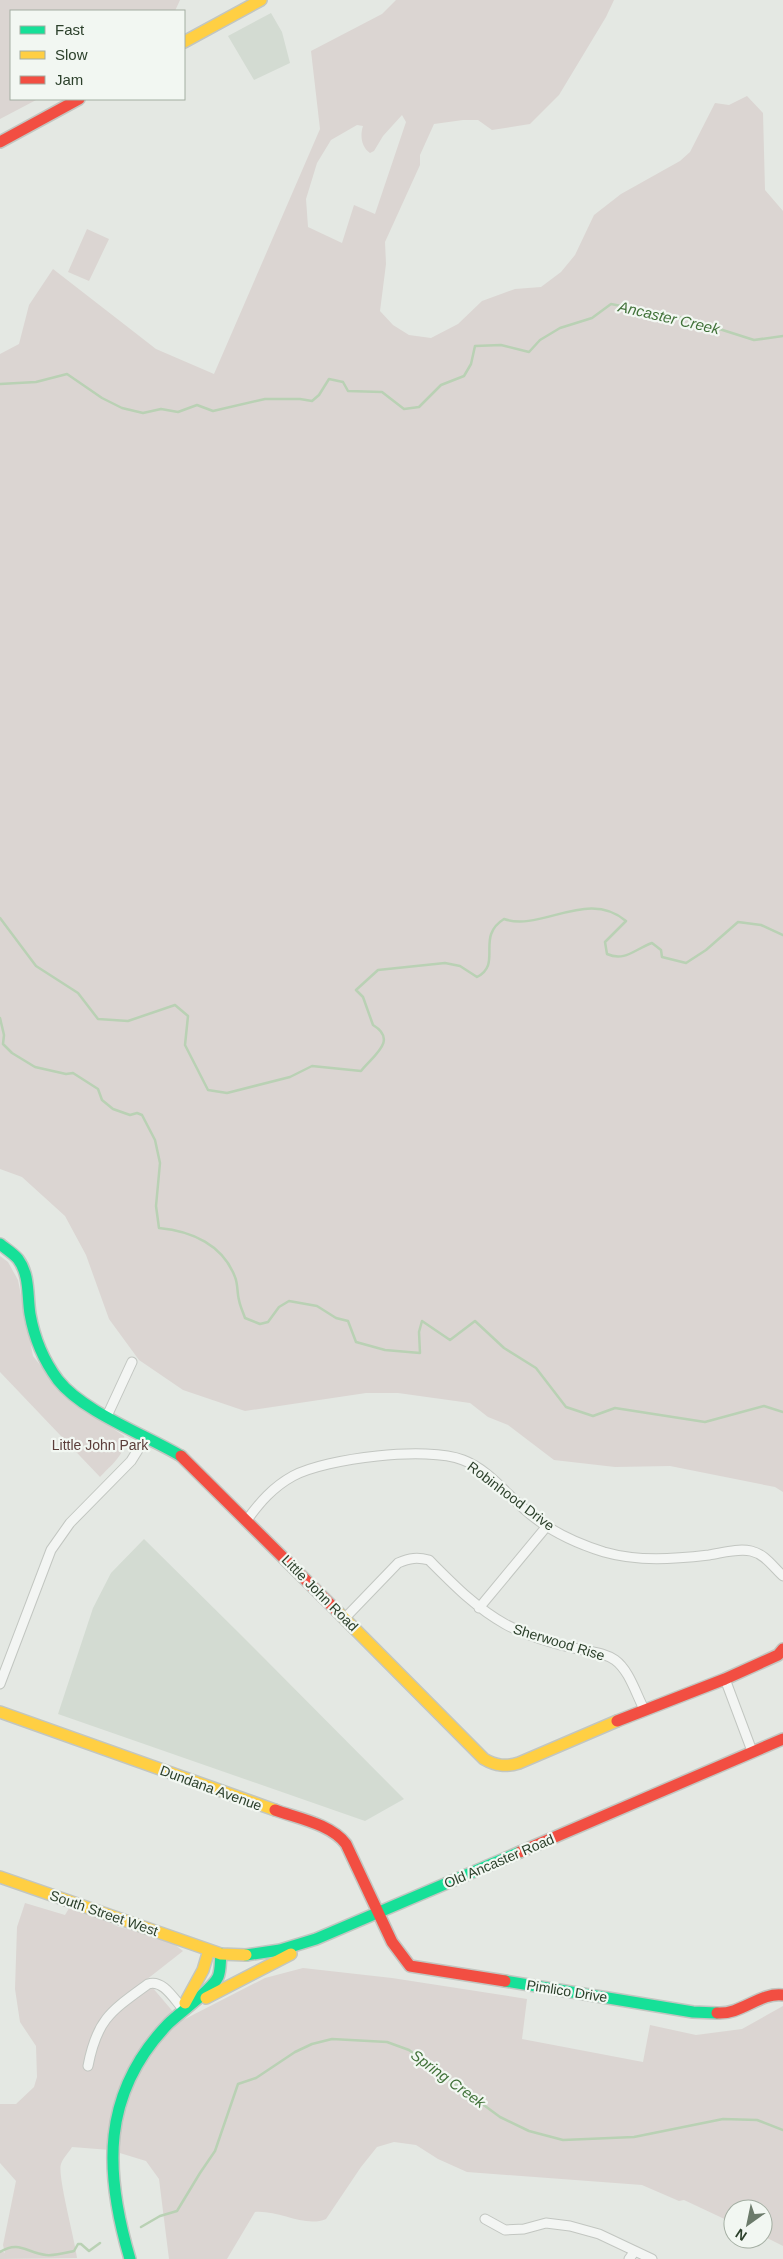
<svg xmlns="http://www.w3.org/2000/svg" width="783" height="2259" font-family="Arial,sans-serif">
	<rect width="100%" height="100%" fill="#e4e8e3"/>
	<path fill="#d3dbd2" d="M271,13L282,32L290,63L254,80L228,36Z
		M144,1539L238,1632L404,1799L365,1821L58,1714L93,1608L111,1573Z"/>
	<path fill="#dbd5d2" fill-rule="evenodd" d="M0,0H180L175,11H11V99H38L0,119Z
		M396,0H614L606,17L559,95L530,124L492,130L478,120H463L434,124L420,155V165L385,242L386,264L380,311L393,325L409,335L431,338L458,324L482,301L515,289L541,287L561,272L575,255L594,215L621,194L680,161L690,152L715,103L729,105L747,96L763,113L765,190L783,211V1492L775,1487L670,1466L615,1467L554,1460L508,1425L488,1417L470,1403L398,1393H366L245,1411L183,1390L139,1360L109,1319L86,1255L65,1216L22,1177L0,1169V354L19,344L29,305L53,269L156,349L214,374L320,129L311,51L382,14ZM402,115L406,122L375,214L354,205L342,243L308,227L306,199L317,163L331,140L357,125L363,126C360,135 361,147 370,153L374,151L383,136Z
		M87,229L109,239L89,281L68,272Z
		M0,1256L8,1262L18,1280L33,1356L65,1396L124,1436C128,1453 111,1465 100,1477L0,1372Z
		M25,1903L65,1915L71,1905L119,1927L166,1938L183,1951L146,1980L181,2021L265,1978L303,1968L392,1978L527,1999L522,2039L643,2062L650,2025L696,2035L742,2029L783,2006V2246L763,2236V2209H733V2223L684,2200L679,2201L642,2185L467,2172L438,2159L416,2145L394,2142L377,2147L361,2167L326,2219C305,2228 279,2210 255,2212L227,2259H169L159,2179L146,2161L110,2150L72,2147C69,2152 63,2158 61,2164C57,2175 75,2240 77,2258L0,2259V2250L5,2253L3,2245L16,2181L0,2163V2104H16L34,2087L37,2077L36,2046L20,2022L15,1989L17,1927Z"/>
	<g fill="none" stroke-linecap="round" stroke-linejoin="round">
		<path stroke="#b9d1b4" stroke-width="2.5" d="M0,384L36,382L67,374L102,398L122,408L143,413L161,409L178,412L197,405L213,411L265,399H300L312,401L319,395L329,379L343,382L348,391L382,392L404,409L419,407L441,385L464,376L471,364L475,346L501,345L529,352L540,340L560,328L592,318L611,304L688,319L754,340L783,336
			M0,918L36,966L78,993L98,1019L128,1021L175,1005L188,1016L185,1045L208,1090L227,1093L290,1077L312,1066L361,1071C374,1055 398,1040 373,1025L363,997L356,990L378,970L445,963L460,966L477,977C503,964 475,937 504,919C541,932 588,888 626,921L605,942L607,954C625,962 635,949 652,943L661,950L662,957L686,963L706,950L738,922L761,925L783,935
			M0,1018L4,1035L3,1044L12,1053L35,1067L66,1074L73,1073L98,1089L102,1100L113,1109L130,1115L137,1113L142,1115L155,1140L160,1163L156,1206L159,1228C192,1231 223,1245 235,1277C238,1284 237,1293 239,1300C240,1306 243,1312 245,1318L260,1324L268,1322L279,1307L289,1301L317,1306L336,1318L348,1321L356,1342L385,1350L420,1353L419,1332L422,1321L450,1340L475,1321L504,1348L536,1368L566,1407L593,1416L615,1408L705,1422L764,1406L783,1412
			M141,2227L160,2216L177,2211L200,2173L215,2151L238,2084L256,2078L295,2052L312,2044L332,2039L387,2042L409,2050L500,2117L529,2131L563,2140L634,2137L723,2119L757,2120L783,2130
			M0,2252C19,2240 27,2253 46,2255C55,2256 65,2253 74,2251L78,2244H81L89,2251L100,2243"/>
		<g stroke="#c2c6c1" stroke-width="11">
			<path id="street" d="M107,1416L132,1362
				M247,1520C260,1502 273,1487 293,1476C327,1458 427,1446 463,1460C487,1469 504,1491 522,1507C544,1528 575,1543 604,1552C639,1562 674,1559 709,1555C722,1553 738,1548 751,1551C765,1554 773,1567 783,1576
				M479,1608L547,1526
				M345,1618L398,1563C410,1558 417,1557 429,1560C453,1584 476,1608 505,1624C527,1636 554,1644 578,1649C590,1652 604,1652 615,1660C629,1670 636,1694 644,1709
				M725,1679L752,1751
				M0,1684L51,1550L70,1523L131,1461L146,1437
				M88,2066C97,2019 111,2011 148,1984C163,1979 174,1999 183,2009
				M485,2219L505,2230L524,2229L546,2223L570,2226L599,2234L652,2259
				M629,2259L635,2251"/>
		</g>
		<g stroke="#c2c6c1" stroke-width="14">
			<path id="fast" d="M0,1244C6,1249 13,1253 18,1259C30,1275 27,1295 30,1314C34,1337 44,1361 58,1380C83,1412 146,1435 181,1456
				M246,1955L280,1950L316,1939L520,1852
				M505,1981L693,2012L717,2013
				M130,2259C104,2172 101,2094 168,2024C180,2012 212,1990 218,1977C221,1970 220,1961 221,1954"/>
		</g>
		<g stroke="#c2c6c1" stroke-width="14">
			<path id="slow" d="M184,42L261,0
				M337,1611L484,1759C496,1766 506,1767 519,1763L617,1721
				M0,1712L275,1810
				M0,1877L221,1954L246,1955
				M206,1998L291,1954
				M185,2003L203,1970L209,1950"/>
		</g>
		<g stroke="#c2c6c1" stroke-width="14">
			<path id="jam" d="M0,142L79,99
				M181,1456L337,1611
				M617,1721L725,1679L778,1655L783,1649
				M275,1810C297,1818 331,1824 346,1844L392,1942L410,1966L505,1981
				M520,1852L783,1739
				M717,2013C741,2015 760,1992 783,1995"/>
		</g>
		<use href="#street" stroke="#f3f5f3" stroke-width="9"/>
		<use href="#fast" stroke="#16e098" stroke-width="11"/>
		<use href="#slow" stroke="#ffcf43" stroke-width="11"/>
		<use href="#jam" stroke="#f24e42" stroke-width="11"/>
	</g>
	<g text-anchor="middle" stroke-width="4.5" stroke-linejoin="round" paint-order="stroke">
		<g font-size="14" fill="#5b3e3a" stroke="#f2f7f2">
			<text x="100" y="1450">Little John Park</text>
		</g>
		<g font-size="14" fill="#2c402b" stroke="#f2f7f2">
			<text transform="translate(511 1496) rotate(37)" y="5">Robinhood Drive</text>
			<text transform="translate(320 1593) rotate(45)" y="5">Little John Road</text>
			<text transform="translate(559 1642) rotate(17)" y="5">Sherwood Rise</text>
			<text transform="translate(211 1788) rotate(20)" y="5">Dundana Avenue</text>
			<text transform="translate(499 1861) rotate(-23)" y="5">Old Ancaster Road</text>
			<text transform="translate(104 1913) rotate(19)" y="5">South Street West</text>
			<text transform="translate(567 1991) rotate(9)" y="5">Pimlico Drive</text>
		</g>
		<g font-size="15" font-style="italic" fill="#407138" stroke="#f2f7f2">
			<text transform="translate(669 318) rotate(13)" y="5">Ancaster Creek</text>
			<text transform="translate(448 2079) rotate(36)" y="5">Spring Creek</text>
		</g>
	</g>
	<rect x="10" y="10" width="175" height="90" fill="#f2f7f2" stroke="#a3aea2"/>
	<rect x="20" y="26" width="25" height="8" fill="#16e098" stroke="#a3aea2"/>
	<text x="55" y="35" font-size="15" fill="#2c402b">Fast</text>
	<rect x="20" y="51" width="25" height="8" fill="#ffcf43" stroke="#a3aea2"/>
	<text x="55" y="60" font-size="15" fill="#2c402b">Slow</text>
	<rect x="20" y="76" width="25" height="8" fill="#f24e42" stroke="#a3aea2"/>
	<text x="55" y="85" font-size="15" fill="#2c402b">Jam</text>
	<g transform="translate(748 2224) rotate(213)"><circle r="24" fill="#f2f7f2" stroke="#a3aea2"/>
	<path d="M0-4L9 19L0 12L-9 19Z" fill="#6c7b6b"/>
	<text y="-8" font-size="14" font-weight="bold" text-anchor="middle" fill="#2c402b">N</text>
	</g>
</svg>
